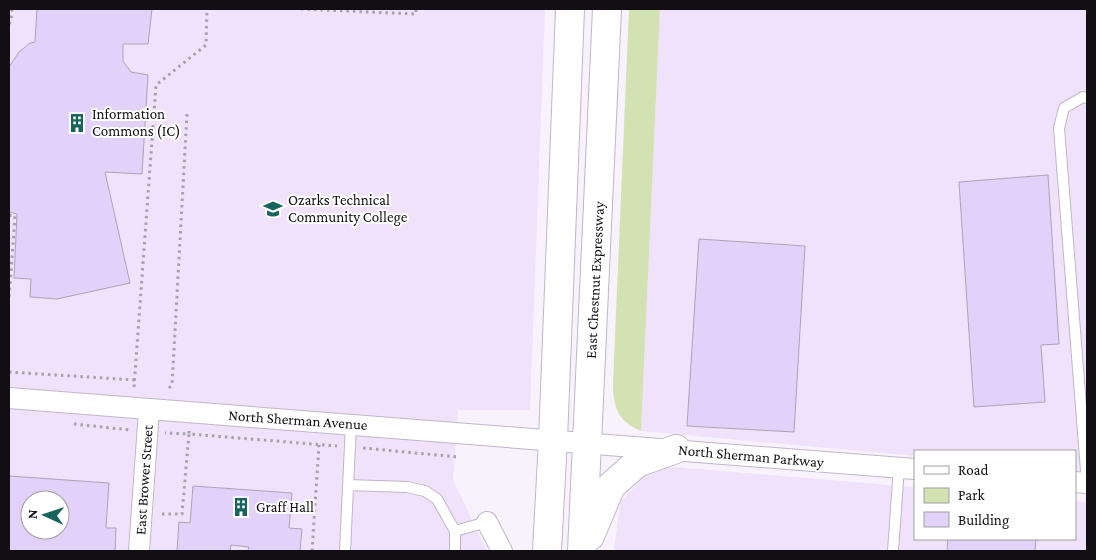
<svg xmlns="http://www.w3.org/2000/svg" width="1096" height="560" font-family="'Crimson Pro',serif">
	<rect width="100%" height="100%" fill="#f8f2fd"/>
	<path fill="#f0e2fb" fill-rule="evenodd" d="M9,9H545L530,410H458L453,480L487,551H9ZM30,500H60V530H30Z
		M660,9H1087V471L1075,470V451H915V456L641,431Z
		M675,467L915,487V539H1075V501L1087,502V551H614L620,503L644,476L657,469Z"/>
	<path fill="#d3e2b2" d="M629,9H660L641,431C618,422 613,407 613,383Z"/>
	<path fill="#e2d1f9" stroke="#aba4b5" fill-rule="evenodd" d="M37,9H152L148,44H123V61L131,72L148,75L142,174L105,172L130,283L57,299L30,297L31,279L14,278L17,214L9,212V67L19,52L30,43L35,42Z
		M1048,175L1059,344L1041,345L1045,402L974,407L959,182Z
		M699,239L805,246L794,432L687,426Z
		M9,476L109,483L106,528H116L115,551H9ZM30,500H60V530H30Z
		M193,486L292,493L289,528L302,529L300,551H248L249,547L231,545L230,551H177L179,522L190,523Z
		M948,539H1036L1035,551H947Z"/>
	<g fill="none" stroke-linecap="round" stroke-linejoin="round">
		<g stroke="#c0b6c7" stroke-width="12">
			<path id="service" d="M1087,483L1059,128L1064,108L1083,97L1087,98
				M348,485L407,487L425,491L437,499L455,531V551
				M455,531L487,522
				M345,551L351,424
				M893,551L899,467"/>
		</g>
		<g stroke="#c0b6c7" stroke-width="22">
			<path id="minor" d="M9,398L915,469
				M1075,482L1087,483
				M487,522L502,551
				M139,551L149,410"/>
		</g>
		<g stroke="#c0b6c7" stroke-width="30">
			<path id="primary" d="M590,536L611,486L637,463L676,449
				M547,551L553,440L570,9
				M582,551L607,9"/>
		</g>
		<path stroke="#a6a1aa" stroke-width="3" stroke-dasharray="2.5 4" stroke-linecap="butt" d="M301,9L416,14V9
			M9,24L11,21L12,9
			M9,215L15,216L9,299
			M9,372L135,380
			M134,387L156,85L206,45L207,9
			M169,388L172,385L187,114
			M74,424L130,430
			M189,431V434L337,446
			M363,448L458,457
			M162,514H182L189,434L165,433
			M312,551L319,445"/>
		<use href="#service" stroke="#fff" stroke-width="10"/>
		<use href="#minor" stroke="#fff" stroke-width="20"/>
		<use href="#primary" stroke="#fff" stroke-width="28"/>
	</g>
	<defs>
		<g id="building-bare" transform="scale(1.5)"><path d="M-4-6H4V6H1V3H-1V6H-4ZM-2.5-4.3h1.7v1.8h-1.7ZM.8-4.3h1.7v1.8H.8ZM-2.5-1h1.7V.8h-1.7ZM.8-1h1.7V.8H.8Z" fill="#17645f" stroke="#fff" stroke-width="2.5" paint-order="stroke"/></g>
		<g id="university-bare" transform="scale(1.5)"><path d="M0-5L7-2L0 1L-7-2ZM-4 1L0 2.5L4 1V4Q0 6-4 4Z" fill="#17645f" stroke="#fff" stroke-width="2.5" paint-order="stroke"/></g>
	</defs>
	<g fill-rule="evenodd">
		<use href="#building-bare" x="77" y="123"/>
		<use href="#university-bare" x="273" y="209"/>
		<use href="#building-bare" x="241" y="507"/>
	</g>
	<g text-anchor="middle" stroke-width="4" stroke-linejoin="round" paint-order="stroke">
		<g font-size="15" fill="#120e14" stroke="#fff" text-anchor="start">
			<text x="92" y="119">Information<tspan x="92" dy="17">Commons (IC)</tspan></text>
			<text x="288" y="205">Ozarks Technical<tspan x="288" dy="17">Community College</tspan></text>
			<text x="256" y="512">Graff Hall</text>
		</g>
		<g font-size="15" fill="#120e14" stroke="#fff">
			<text transform="translate(595 280) rotate(-87)" y="5">East Chestnut Expressway</text>
			<text transform="translate(298 420) rotate(4)" y="5">North Sherman Avenue</text>
			<text transform="translate(751 456) rotate(5)" y="5">North Sherman Parkway</text>
			<text transform="translate(144 480) rotate(-86)" y="5">East Brower Street</text>
		</g>
	</g>
	<rect width="1096" height="560" fill="none" stroke="#120e14" stroke-width="20"/>
	<rect x="914" y="450" width="162" height="90" fill="#ffffff" stroke="#a09fa1"/>
	<rect x="924" y="466" width="25" height="8" fill="#ffffff" stroke="#a09fa1"/>
	<text x="958" y="475" font-size="15" fill="#120e14">Road</text>
	<rect x="924" y="488" width="25" height="15" fill="#d3e2b2" stroke="#a09fa1"/>
	<text x="958" y="500" font-size="15" fill="#120e14">Park</text>
	<rect x="924" y="512" width="25" height="15" fill="#e2d1f9" stroke="#a09fa1"/>
	<text x="958" y="525" font-size="15" fill="#120e14">Building</text>
	<g transform="translate(45 515) rotate(273)"><circle r="24" fill="#ffffff" stroke="#a09fa1"/>
	<path d="M0-4L9 19L0 12L-9 19Z" fill="#17645f"/>
	<text y="-8" font-size="14" font-weight="bold" text-anchor="middle" fill="#120e14">N</text>
	</g>
</svg>
